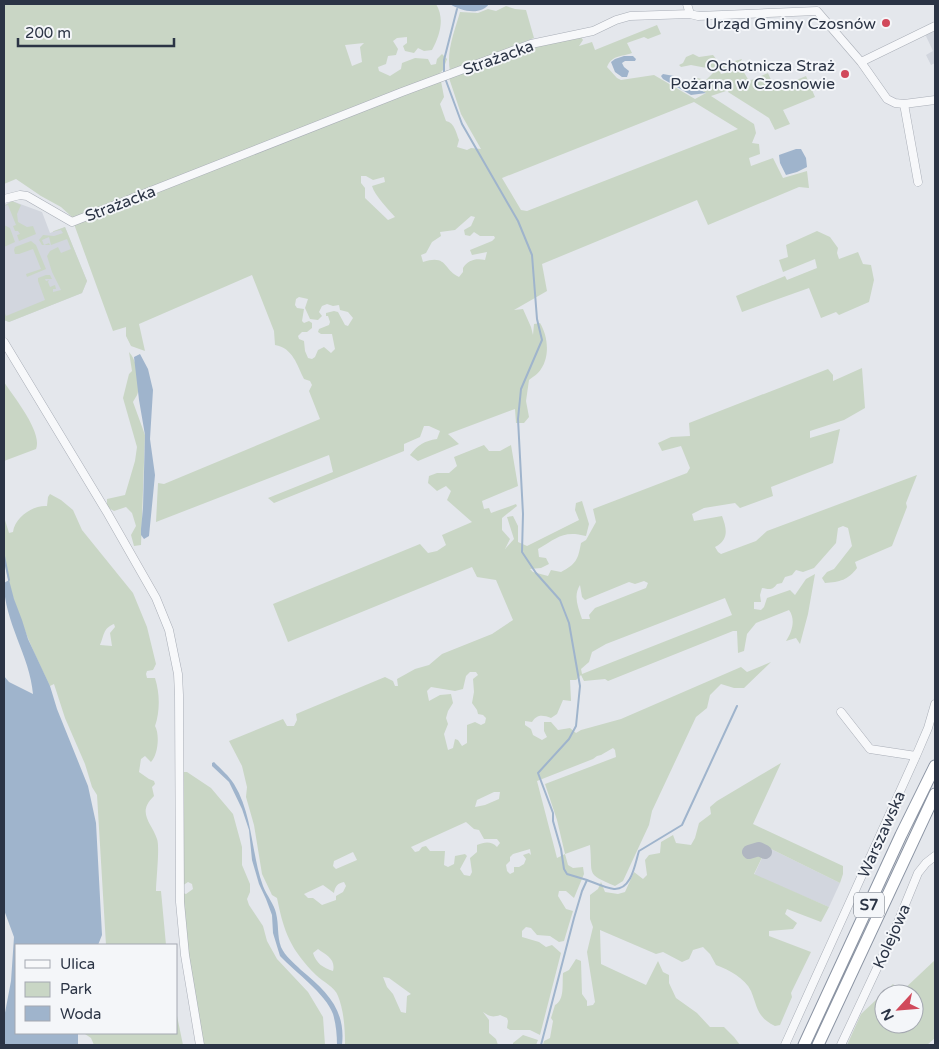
<svg xmlns="http://www.w3.org/2000/svg" width="939" height="1049" font-family="'Varela Round',sans-serif">
	<rect width="100%" height="100%" fill="#e4e7ec"/>
	<path fill="#d2d6de" d="M935,30V63L931,65L926,55L933,51L925,34Z
		M12,201L42,212L50,233L65,227L87,281L82,293L9,322L4,320V205Z
		M767,847L840,883L829,907L754,875Z"/>
	<path fill="#c9d6c5" fill-rule="evenodd" d="M4,4H436C445,19 440,35 432,50L424,51L418,48L414,53L405,51L403,46L407,43V37L397,38L393,41L398,49L396,55L388,56L386,64L378,67L379,71L390,76L401,69L402,63L415,58L428,59L431,65L436,64L437,59L442,54L447,59L443,70L437,76L349,111C343,110 334,113 329,119L73,218L61,207L41,196L16,179L4,184ZM364,43L360,47L362,62L352,66L345,45Z
		M506,6L515,9L526,10L534,38L450,71C446,51 455,30 460,12L478,13L488,9L496,11Z
		M657,25L661,34L648,39L644,37L627,43L632,53C621,57 612,55 607,67L617,78L621,80L654,75L695,99L706,93L695,86L694,82L697,78L706,80L713,73L712,69L691,65L681,67L679,65L683,63L686,57L693,54L699,57L713,55L721,65L742,59C739,67 728,69 720,72L721,74L742,69L749,81L768,73L775,89L806,76L815,97L783,110L790,124L775,130L769,118L728,92L729,90L711,96L754,124L756,133L752,143L759,144L760,154L749,158L751,166L773,158L783,178L807,171L809,188L799,187L708,225L697,200L542,264L547,291L514,310L523,309L531,327L533,335L534,324L540,323C548,336 550,356 541,369C539,373 533,377 529,380L526,401L529,417L524,423H516L515,409L448,434L459,444L418,461L410,455C418,445 424,441 437,439L440,431L429,426H424L420,437L404,444V451L274,503L268,498L333,472L329,455L156,522L158,483L164,484L320,419L309,391L312,385L310,381L304,379C297,365 293,348 275,345L274,331L252,275L139,324L145,351L131,346L126,336V327L113,331L74,224L441,81L444,97L440,104L446,121C455,123 456,133 459,140L457,147L467,150L471,148L481,149L461,114L449,78L538,44L581,37L583,40L579,46L592,42L595,50ZM694,102L738,129L527,211L521,210L502,178ZM361,176H366L373,180L384,177L385,182L372,186C375,196 388,209 395,217L388,220L365,198V188L361,183ZM471,216L475,217L471,226L464,230L465,235L470,236L474,232L480,236H494L495,238L492,241L470,250L472,255L487,252L485,260C476,258 468,260 463,268V272L459,277C443,270 448,254 423,262L421,255L426,253L432,242L441,236L440,232L455,230ZM299,297L308,299L305,308L310,319L318,320L322,316L319,312L322,306L327,304L333,306L339,305L340,310L348,312L353,318L348,326L345,325L338,312L334,311L326,313V316H328L330,322L329,325L319,329L318,332L321,334H332L335,349L331,353L324,347L318,350L315,357L312,359L308,358L305,351L304,341L299,339L298,336L302,332H307L312,328V323L309,321L304,323L302,321L304,309L297,308L295,305L296,299Z
		M12,201L21,205L17,214L18,222L27,227L33,226L36,234L19,241L17,235L20,234L18,231H15L13,226L16,225L8,205L4,206Z
		M4,225L10,228L15,242L4,247Z
		M65,227L87,281L82,293L9,322L4,320V311L6,316L45,300L38,281V278L46,275H50L52,279H45L46,281L49,280L48,282L50,287L55,285L56,289H53V292L61,290L52,272L47,256L50,251L58,247L61,253L71,249L67,239L51,245L49,237L42,240L44,245L49,243L50,245H42L39,240L43,235L54,236L63,233L61,230L51,232Z
		M817,231L830,237L838,248L837,253L839,259L858,252L863,264L871,265L874,280L869,302L839,315L836,312L821,318L809,288L742,312L736,296L785,276L787,280L817,268L815,259L783,272L779,260L788,257L786,245Z
		M31,241L36,245L46,269L27,277L26,274L41,269L33,249L19,254H15L14,250L15,247Z
		M129,352C137,360 139,379 138,391C138,395 135,398 133,402L145,435L141,545L134,546L131,535L136,526L132,513L126,507L114,511L107,507V499L125,495L135,461L137,447L123,398L129,374L132,371Z
		M862,368L865,408L844,420L810,431V438L840,429L833,463L771,487L773,496L740,508L735,503L704,508L692,514L694,521L722,516C727,529 729,540 715,547L718,552L721,554L756,541L767,531L917,475L906,503L907,507L892,546L855,562L857,568C848,580 840,582 825,583L822,578L827,572L834,569L852,546L848,528L843,526L838,528L836,543L814,568L803,572L796,570L792,575L785,577L782,583L777,584C772,591 769,589 762,588L760,595L761,602H754V609L761,610L764,607L767,598L790,590L795,595L806,579L815,574L808,614L800,644L796,638L786,641C792,632 796,620 789,610L756,623L747,634L744,651L738,653L737,631H733L608,681L605,679L584,681L581,675L576,680H570L571,701L563,700L557,714L551,718C543,715 537,714 532,722L525,721V725L531,729L533,735L542,740L547,737L544,731V722H551L558,730L570,728L576,733L581,730L621,719L741,667L747,672L771,662L744,688H734L721,684L710,695L707,708L696,717L652,811L649,825L623,881L615,886C585,873 593,876 590,845L565,854L568,865L573,868L583,867L584,874L574,898L566,891H559L558,896L566,909L573,911L564,941L559,942L550,936L537,935L531,928L526,927L522,931V937L539,942L546,947L552,945L561,953L540,1035L530,1030H510L507,1028L508,1021L507,1018L500,1015C492,1018 489,1016 483,1012L489,1020V1033L496,1039L498,1045H345C345,1029 344,1011 338,996C335,987 323,982 316,975C291,950 284,933 277,898L272,895L262,874L254,825L246,797L247,787L242,766L229,741L283,719L287,726H294L297,720L296,714L385,677L393,681L395,686H398L397,679L415,669L429,665L442,654L492,634L513,620L496,580L477,577L472,567L288,642L273,604L420,544L428,553L437,551L446,545L442,535L472,522L447,500L451,491L446,486L437,491L428,483L429,476L437,473H449L457,466L454,457L484,445L489,451H500L511,445L518,486L482,501L484,509L489,508L491,513L516,504L517,506L502,518V530L510,539L505,549L514,539L507,517L513,516L518,526V542L527,546L579,520L575,510L576,503L582,501L589,524L586,536C563,530 557,538 538,549L539,557L546,558L549,564L541,568L530,569L533,572L548,576L551,570L561,572C576,564 578,560 581,543L586,540L596,522L593,509L687,473L690,468L681,446L662,451L658,443L671,437L690,436L689,423L828,369L833,375V381ZM644,581L648,583L646,588L595,608L589,615L590,619H582C578,607 573,596 580,585L582,597L585,600L629,582L635,584ZM725,598L732,615L582,674L581,669L589,662L592,652L606,644ZM470,672H476L478,675L473,679L474,692L472,703L477,710L478,714L483,715L486,718L485,723L481,725L475,722L467,725V743L462,746L458,740L455,739L453,748L448,750L444,734L448,724L446,718L448,711L453,703L451,694L440,695L429,701L427,691L431,687L455,691L463,689L466,676ZM613,748L615,750L616,757L545,784L557,820L565,854L557,858L537,781L593,759L597,756L601,755ZM494,792H500L499,799L485,805L475,807L477,800ZM466,822L474,829L479,830L484,839H497L500,843L497,847C491,841 485,842 477,845V852L470,858L472,872L470,876L464,875L460,869L467,856L465,854L455,856L454,864L448,867L444,865L445,851H430L426,846L422,847L419,851L415,852L411,847ZM530,849L531,855L529,853L523,855L526,859L524,864L519,867H514V872L510,874L507,871L506,865L510,861V857L513,854ZM353,852L357,860L336,869L333,866L334,861ZM344,882L346,886L343,892L336,896V900L322,905L313,898H308L304,894L323,885L334,893C335,886 338,883 344,882ZM318,949C326,955 336,959 333,971C323,968 316,963 313,953ZM383,977L389,978L411,994L407,996L406,1013L401,1012L393,994L387,987Z
		M4,382C13,396 43,432 36,449L4,461Z
		M50,494L61,500L73,510L82,530L133,593L147,627L156,664L153,670L147,671L146,674L147,678H155C160,694 160,711 155,726C160,735 158,755 151,762L145,756L141,759L139,772L149,779L154,781L155,784L152,787L154,796C136,813 152,823 157,839C160,847 156,880 156,891H161L166,945H106L97,795L92,787L85,764L65,718L54,684L50,686C31,647 11,603 4,559C2,546 4,531 4,517L9,533L13,532C15,517 33,505 47,506L48,497ZM114,624L115,627L110,633L112,646L100,645C104,636 103,628 114,624Z
		M781,763L753,824L843,866V874L840,883L767,847L754,874L829,907L821,922L787,909L785,914L797,923L793,929L769,931V936L811,952L791,993L792,997L780,1025L775,1026C756,1016 758,1008 751,991C745,978 729,970 716,965L710,954L703,947L693,950L689,959L682,962L663,952L656,954L600,930L601,964L646,985L658,961L663,972L669,975V983L676,998L697,1013L710,1027H724L734,1037L740,1045H543L544,1041L550,1038L553,1021L551,1018L555,1005C565,1000 562,983 563,973L569,970L576,959L581,961L582,994L587,1001V1006L593,1005L595,1002L587,952L593,927L590,919V895L598,889L601,882L605,892L618,894L625,892L634,872L643,879L647,875L645,860L649,855L660,853L661,842L673,835L676,843L691,845L695,838L699,823L711,814L710,807L717,801Z
		M182,772H187L211,788L233,814L242,847V865L250,884V892L247,899L249,905L263,926L267,941L277,959L308,992L323,1017L325,1045H203L186,944L183,893L186,894L193,889L192,884L188,882L182,886Z
		M935,960V1038L927,1045H847L861,1014L893,984L901,992ZM884,994H914V1024H884Z
		M176,1011L183,1045H94L91,1038L85,1034L176,1033Z
		M523,1035L538,1040L536,1045H513V1043Z"/>
	<path fill="#9fb4cc" d="M450,4H489C481,16 460,11 450,4Z
		M624,56H633L636,59L635,61H625L622,63L624,67L629,71L627,77H622L615,72L611,62L615,59Z
		M663,74L674,76L706,93L691,95L663,79L661,76Z
		M796,149H801L806,158L807,167L797,172L786,175L780,163L779,155Z
		M140,354L148,369L153,390L150,439L155,475L149,536L144,539L141,535V529L143,508L145,435L139,400L134,357Z
		M9,580L14,599L22,620L28,639L50,686L57,709L88,786L96,823L102,935L98,945H16V1033H78V1045H4V1018L11,981L14,937L4,910V676L9,682L33,694C30,656 4,622 4,583Z
		M214,762C221,769 229,776 234,784C253,815 251,853 263,886C267,896 274,904 276,913C279,925 277,936 281,947C285,956 294,963 301,970C326,991 346,1009 342,1045H337C337,1035 336,1024 333,1014C326,994 295,972 280,956L273,933L272,915L266,899L259,884L252,860L249,830L242,809L229,782L212,766V763Z"/>
	<g fill="none" stroke-linecap="round" stroke-linejoin="round">
		<path stroke="#9fb4cc" stroke-width="2" d="M444,73V60L457,9
			M445,78L462,124L518,221L532,255L537,319L542,340L521,389L518,419L523,514L522,552L536,573L560,600L569,623L580,686L576,726L569,739L538,773L553,813V821L561,849L564,869L567,874L587,880
			M4,556L9,580
			M541,1045L574,918L582,891L587,880C595,883 606,888 614,889C632,890 635,863 639,851L682,825L737,706"/>
		<path stroke="#b0b6c1" stroke-width="14" d="M749,852L759,849L765,852"/>
		<g stroke="#a9aeb7" stroke-width="9">
			<path id="minor" d="M687,4L690,14
				M861,62L935,26
				M904,104L918,182
				M4,199L20,195L27,196L72,222L402,92L531,44L593,31L616,20L630,16L690,14L698,16L817,11L861,62L887,99L895,103L904,104L935,100
				M4,342L108,514L156,598L169,630L178,674L179,695L180,902L185,955L200,1045
				M841,712L870,749L916,756
				M785,1045L916,756L928,728L935,704
				M841,1045L893,934L918,873L926,863L935,856"/>
		</g>
		<g stroke="#8b94a3" stroke-width="13">
			<path id="highway" d="M804,1045L901,835L935,766
				M818,1045L935,794"/>
		</g>
		<use href="#minor" stroke="#f7f8fa" stroke-width="8"/>
		<use href="#highway" stroke="#fff" stroke-width="11"/>
	</g>
	<g fill="#d1495b" stroke="#f4f6f9" stroke-width="2">
		<circle cx="886" cy="23" r="5"/>
		<circle cx="845" cy="74" r="5"/>
	</g>
	<g text-anchor="middle" stroke-width="4" stroke-linejoin="round" paint-order="stroke">
		<rect fill="#f4f6f9" stroke="#676e7b" stroke-width="1" x="854" y="892.5" width="30" height="25" rx="4"/>
		<g font-size="15" font-weight="bold" fill="#2b3445">
			<text x="869" y="910">S7</text>
		</g>
		<g font-size="16" fill="#2b3445" stroke="#f4f6f9" text-anchor="end">
			<text x="876" y="29">Urząd Gminy Czosnów</text>
			<text x="835" y="71">Ochotnicza Straż<tspan x="835" dy="18">Pożarna w Czosnowie</tspan></text>
		</g>
		<g font-size="16" fill="#2b3445" stroke="#f4f6f9">
			<text transform="translate(498 57) rotate(-20)" y="6">Strażacka</text>
			<text transform="translate(120 203) rotate(-21)" y="6">Strażacka</text>
			<text transform="translate(881 834) rotate(-66)" y="6">Warszawska</text>
			<text transform="translate(891 936) rotate(-66)" y="6">Kolejowa</text>
		</g>
	</g>
	<rect width="939" height="1049" fill="none" stroke="#2b3445" stroke-width="10"/>
	<rect x="15" y="944" width="162" height="90" fill="#f4f6f9" stroke="#a4a8b1"/>
	<rect x="25" y="960" width="25" height="8" fill="#f7f8fa" stroke="#a4a8b1"/>
	<text x="60" y="969" font-size="15" fill="#2b3445">Ulica</text>
	<rect x="25" y="982" width="25" height="15" fill="#c9d6c5" stroke="#a4a8b1"/>
	<text x="60" y="994" font-size="15" fill="#2b3445">Park</text>
	<rect x="25" y="1006" width="25" height="15" fill="#9fb4cc" stroke="#a4a8b1"/>
	<text x="60" y="1019" font-size="15" fill="#2b3445">Woda</text>
	<g transform="translate(899 1009) rotate(244)"><circle r="24" fill="#f4f6f9" stroke="#a4a8b1"/>
	<path d="M0-4L9 19L0 12L-9 19Z" fill="#d1495b"/>
	<text y="-8" font-size="14" font-weight="bold" text-anchor="middle" fill="#2b3445">N</text>
	</g>
	<path d="M18 38v8h156v-8" fill="none" stroke="#2b3445" stroke-width="2.5"/>
	<text x="25" y="38" font-size="15" fill="#2b3445" stroke="#f4f6f9" stroke-width="4" paint-order="stroke">200 m</text>
</svg>
